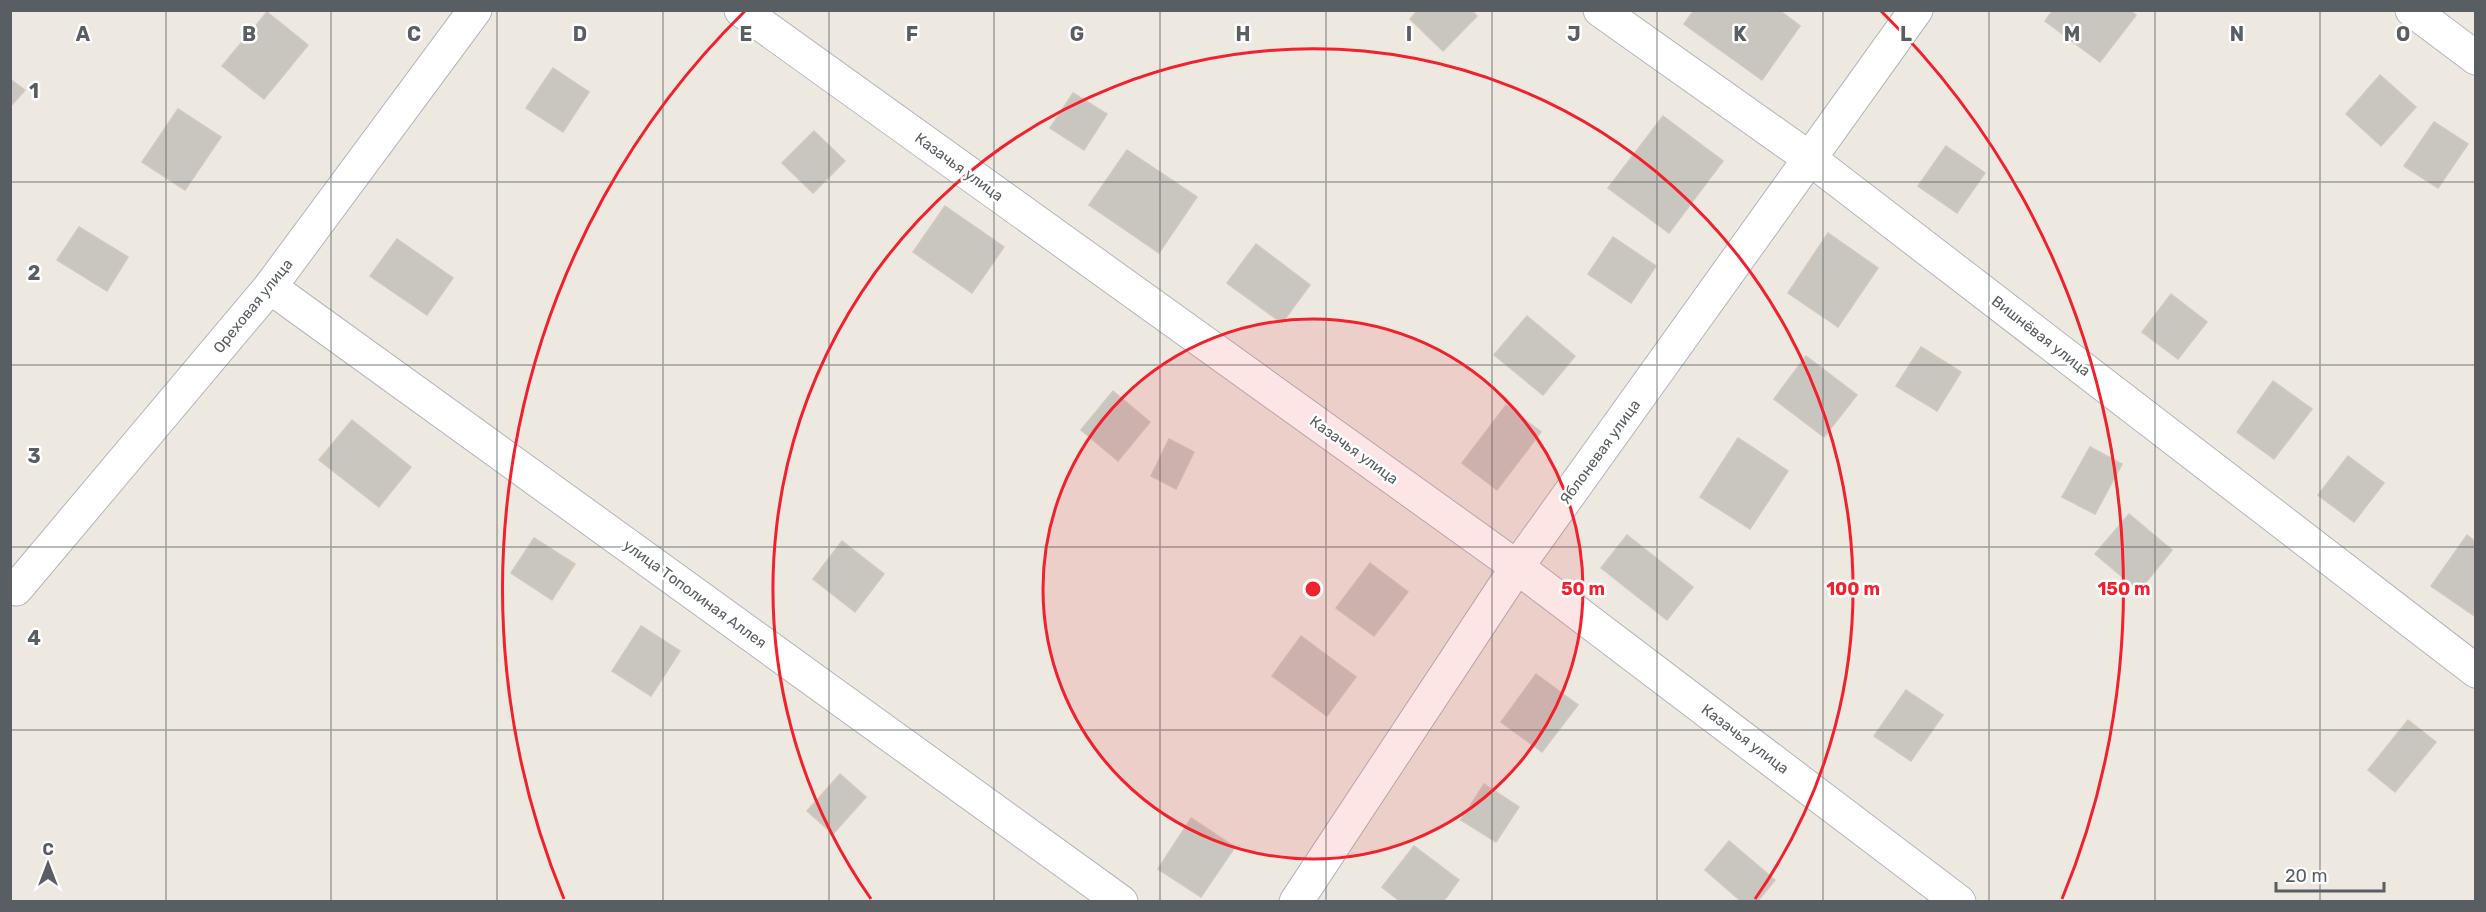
<svg xmlns="http://www.w3.org/2000/svg" width="2486" height="912" font-family="Rubik,sans-serif">
	<rect width="100%" height="100%" fill="#ede8e0"/>
	<path fill="#c9c5bf" stroke="#d1c9be" stroke-width="1.5" d="M1418,10H1471L1477,16L1443,51L1410,19Z
		M1694,10H1779L1800,26L1762,80L1684,24Z
		M2053,10H2130L2136,15L2100,62L2045,21Z
		M267,12L308,45L264,99L222,66Z
		M553,68L589,92L563,132L526,108Z
		M2380,75L2416,107L2381,146L2346,114Z
		M10,79L25,90L10,107Z
		M1073,93L1107,114L1084,150L1050,128Z
		M178,109L221,137L185,190L142,162Z
		M1663,116L1723,161L1669,233L1608,188Z
		M2434,122L2468,144L2438,188L2404,166Z
		M814,131L845,161L813,193L782,163Z
		M1946,146L1985,173L1957,213L1918,186Z
		M1127,150L1197,197L1159,253L1089,205Z
		M945,206L1004,247L972,293L913,252Z
		M79,227L128,257L107,291L57,260Z
		M1828,233L1878,268L1838,327L1788,293Z
		M1613,237L1656,266L1631,303L1588,274Z
		M397,239L453,278L427,315L370,276Z
		M1256,244L1310,285L1282,323L1227,283Z
		M2171,294L2207,322L2178,359L2142,332Z
		M1527,316L1575,356L1543,395L1494,355Z
		M1921,347L1961,372L1937,411L1896,386Z
		M1806,356L1857,395L1824,437L1774,399Z
		M2273,381L2312,409L2274,459L2237,432Z
		M1113,391L1150,422L1118,461L1081,430Z
		M1506,405L1541,432L1497,490L1462,463Z
		M352,420L411,467L379,507L319,460Z
		M1738,438L1788,471L1750,529L1700,497Z
		M1169,439L1194,452L1176,489L1151,476Z
		M2090,447L2122,464L2095,514L2062,497Z
		M2348,456L2384,483L2354,522L2318,495Z
		M2129,514L2172,550L2139,591L2095,554Z
		M1627,535L1693,587L1667,620L1601,568Z
		M2467,535L2476,542V617L2431,586Z
		M534,538L575,564L552,600L511,573Z
		M842,541L884,574L855,612L813,579Z
		M1370,563L1408,592L1374,636L1336,608Z
		M641,626L680,651L651,696L612,671Z
		M1301,636L1356,677L1327,716L1272,676Z
		M1536,674L1578,705L1542,752L1501,722Z
		M1906,690L1943,715L1911,761L1874,736Z
		M2408,720L2436,742L2395,792L2368,770Z
		M840,774L866,797L833,834L807,811Z
		M1484,784L1519,807L1496,842L1461,820Z
		M1191,818L1235,847L1201,897L1158,869Z
		M1729,841L1775,880L1757,902H1742L1705,870Z
		M1414,846L1459,880L1443,902H1401L1382,887Z"/>
	<g fill="none" stroke-linecap="round" stroke-linejoin="round">
		<g stroke="#b3b7bb" stroke-width="35">
			<path id="street" d="M741,10L1517,567L1959,902
				M1600,10L1809,158L2476,671
				M2412,10L2476,58
				M270,287L1121,902
				M16,589L270,287L475,10
				M1296,902L1517,567L1916,10"/>
		</g>
		<use href="#street" stroke="#fff" stroke-width="33"/>
	</g>
	<path fill="none" stroke="#595e62" stroke-width="1.5" stroke-opacity="0.55" d="M166,10V902M331,10V902M497,10V902M663,10V902M829,10V902M994,10V902M1160,10V902M1326,10V902M1492,10V902M1657,10V902M1823,10V902M1989,10V902M2155,10V902M2320,10V902M10,182H2476M10,365H2476M10,547H2476M10,730H2476"/>
	<circle cx="1313" cy="589" r="270" fill="#f1212d" fill-opacity=".12"/>
	<g fill="none" stroke="#f1212d" stroke-width="3">
		<circle cx="1313" cy="589" r="270"/>
		<path d="M871 899A540 540 0 1 1 1755 899"/>
		<path d="M564 899A811 811 0 0 1 745 11M1881 11A811 811 0 0 1 2062 899"/>
	</g>
	<g text-anchor="middle" stroke-width="5" stroke-linejoin="round" paint-order="stroke">
		<g font-size="15" fill="#595e62" stroke="#fff">
			<text transform="translate(959 167) rotate(36)" y="5">Казачья улица</text>
			<text transform="translate(253 306) rotate(-51)" y="5">Ореховая улица</text>
			<text transform="translate(2041 336) rotate(38)" y="5">Вишнёвая улица</text>
			<text transform="translate(1354 450) rotate(36)" y="5">Казачья улица</text>
			<text transform="translate(1600 452) rotate(-54)" y="5">Яблоневая улица</text>
			<text transform="translate(695 594) rotate(36)" y="5">улица Тополиная Аллея</text>
			<text transform="translate(1745 739) rotate(37)" y="5">Казачья улица</text>
		</g>
	</g>
	<g font-size="20" text-anchor="middle" font-weight="bold" fill="#595e62" stroke="#fff" stroke-width="5" stroke-linejoin="round" paint-order="stroke">
		<text x="83" y="41">A</text>
		<text x="249" y="41">B</text>
		<text x="414" y="41">C</text>
		<text x="580" y="41">D</text>
		<text x="746" y="41">E</text>
		<text x="912" y="41">F</text>
		<text x="1077" y="41">G</text>
		<text x="1243" y="41">H</text>
		<text x="1409" y="41">I</text>
		<text x="1574" y="41">J</text>
		<text x="1740" y="41">K</text>
		<text x="1906" y="41">L</text>
		<text x="2072" y="41">M</text>
		<text x="2237" y="41">N</text>
		<text x="2403" y="41">O</text>
		<text x="34" y="98">1</text>
		<text x="34" y="280">2</text>
		<text x="34" y="463">3</text>
		<text x="34" y="645">4</text>
	</g>
	<circle cx="1313" cy="589" r="9" fill="#f1212d" stroke="#fff" stroke-width="3"/>
	<g font-size="18" text-anchor="middle" font-weight="bold" fill="#f1212d" stroke="#fff" stroke-width="5" stroke-linejoin="round" paint-order="stroke">
		<text x="1583" y="595">50 m</text>
		<text x="1853" y="595">100 m</text>
		<text x="2124" y="595">150 m</text>
	</g>
	<rect width="2486" height="912" fill="none" stroke="#595e62" stroke-width="24"/>
	<g transform="translate(48 864)" stroke="#ffffff" stroke-width="4.5" paint-order="stroke">
	<path d="M0-4.5L10 22L0 15L-10 22Z" fill="#595e62"/>
	<text y="-9" font-size="16" font-weight="bold" text-anchor="middle" fill="#595e62">С</text>
	</g>
	<path d="M2276 882v9h108v-9" fill="none" stroke="#595e62" stroke-width="3"/>
	<text x="2285" y="882" font-size="18" fill="#595e62" stroke="#ffffff" stroke-width="4.5" paint-order="stroke">20 m</text>
</svg>
